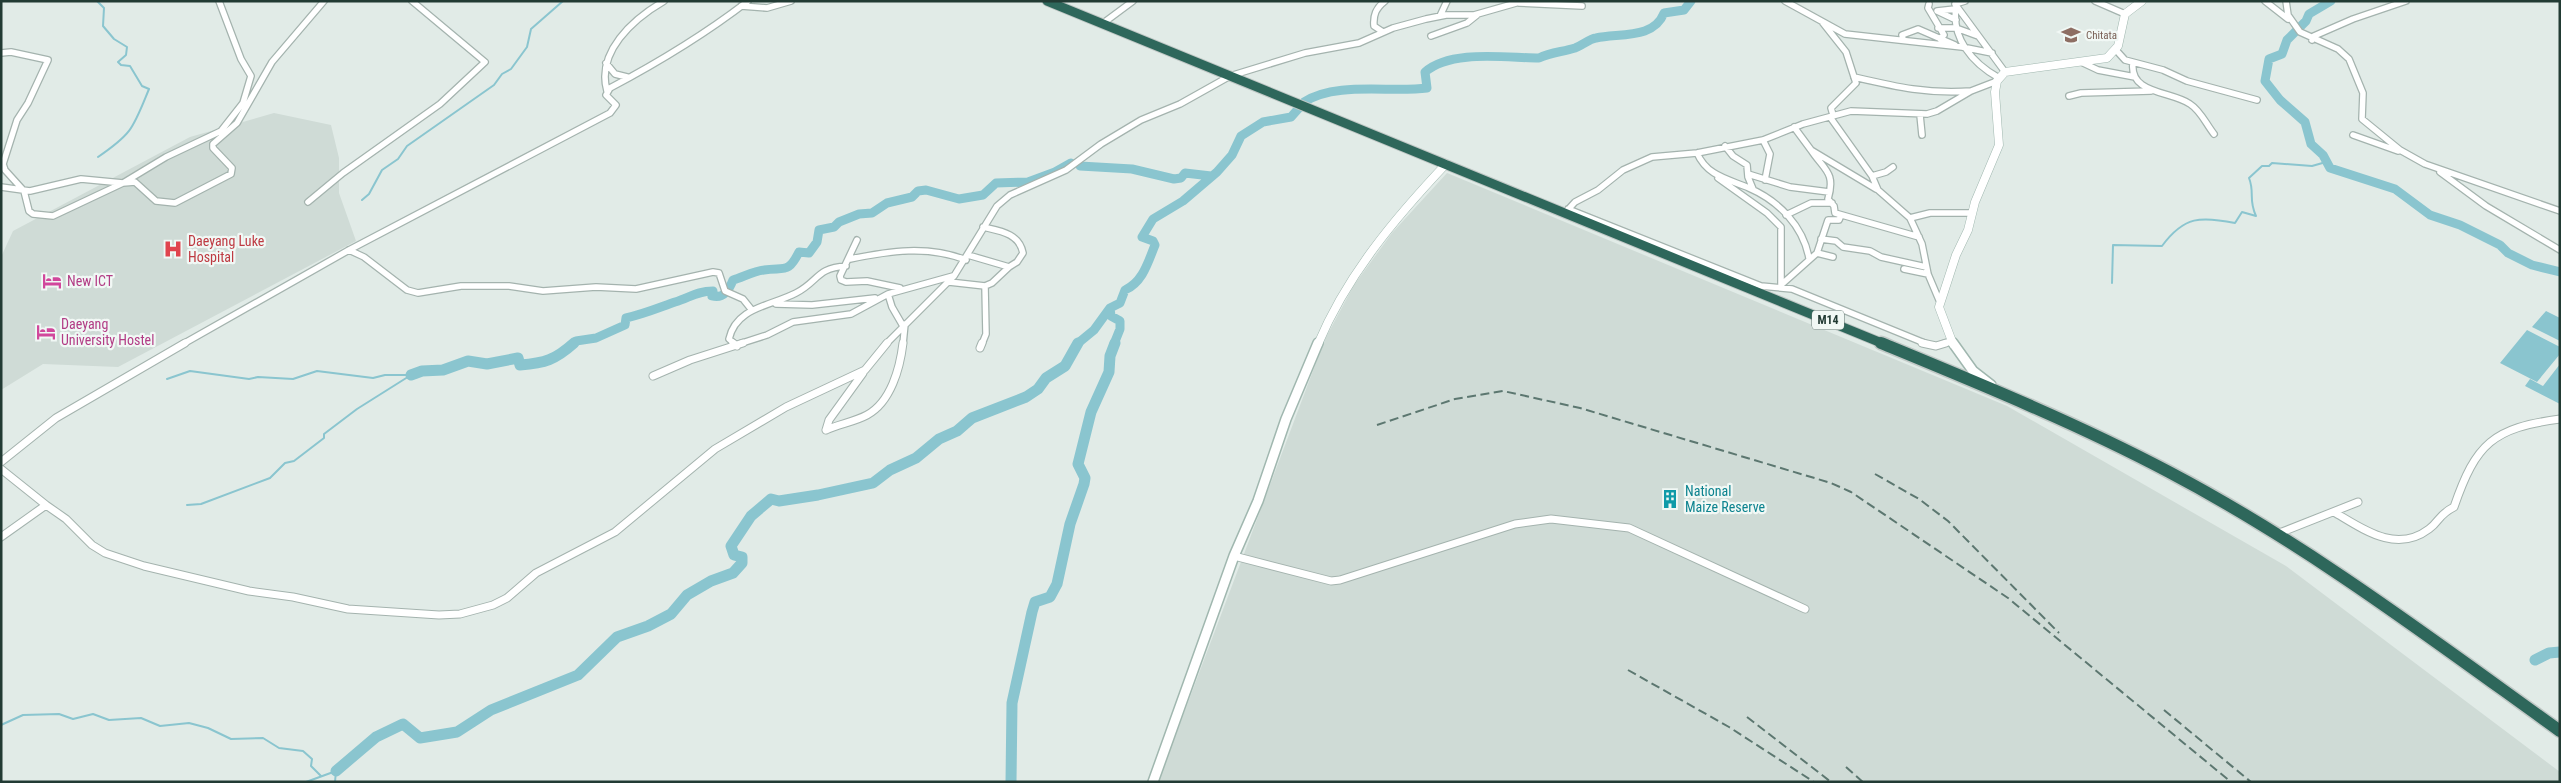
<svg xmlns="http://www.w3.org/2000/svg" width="2561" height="783" font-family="'Roboto Condensed',sans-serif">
	<rect width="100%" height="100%" fill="#e1ebe7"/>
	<path fill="#cfdbd6" d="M274,113L331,125L339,158V193L356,241L118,367L43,364L1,390V257L13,231L190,137Z
		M1447,173L2007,406L2286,566L2560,772V782H1158L1325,339L1354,285L1392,233Z"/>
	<path fill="#8ac5cf" d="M2546,311L2560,318V341L2532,327Z
		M2527,330L2560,347V354L2537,382L2500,363Z
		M2560,364V404L2525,386L2530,379L2543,386Z"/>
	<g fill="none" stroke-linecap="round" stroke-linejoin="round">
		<path stroke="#8ac5cf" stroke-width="2" d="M97,1L104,8L103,26L114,39L127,47L126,55L118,62L121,65L130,66L142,86L149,89C133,128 133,133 98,157
			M362,200L369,194L382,170L398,159L407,146L494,85L502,74L511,69L527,47L531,29L563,1
			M2112,283L2113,245L2162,246C2184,216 2201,216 2235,223L2242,212L2256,216C2248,199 2255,193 2249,178L2262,166H2269L2272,163L2312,166L2326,162
			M167,379L190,371L249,379L258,377L293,379L317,371L373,378L385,375H411
			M187,505L201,504L270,478L285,463L294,461L324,438V434L357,409L411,375
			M1,725L23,715L59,714L73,719L93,714L109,720L141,718L160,726L189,723L208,728L231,739L263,738L279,748L303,751L312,759L311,766L321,776
			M306,782L336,771L335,782"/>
		<path stroke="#8ac5cf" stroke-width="9" d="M2331,1L2309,14L2306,21L2287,40L2282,54L2269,59L2265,81L2280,100L2305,122L2311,144L2323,155L2330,168L2395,189L2430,215L2460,225L2500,245L2508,253L2532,265L2560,272
			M1304,102C1336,81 1391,93 1427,88L1425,72C1451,49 1507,58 1539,58C1551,52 1563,52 1575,48C1583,45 1589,39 1596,38C1620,33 1654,39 1664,13L1684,10L1691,1
			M1080,166L1132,169L1174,179L1181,178L1185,173L1211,176
			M1110,308L1111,316L1120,321V329L1114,344
			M573,344L576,341L596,338L625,325L626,318C644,314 658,308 675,302C689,298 697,291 713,291L712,296C724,299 729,290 733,280C743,277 754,271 764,270C785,267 788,274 799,252L809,253L817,242L819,230L834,227L839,222L859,214L872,213L887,203L912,197L918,191L926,190L959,199L983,195L996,183L1028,182L1055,172L1071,163
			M1077,344L1094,330L1110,308L1120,303L1125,290C1143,282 1148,262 1155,245L1153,241L1142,237L1153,219L1183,201L1217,172L1232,155L1241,136L1263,122L1291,117L1299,108"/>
		<path stroke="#8ac5cf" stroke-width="11" d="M411,375L422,371L443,370L468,361L487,364L518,358L520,365C545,363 555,360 574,343
			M2535,660L2549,653L2560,652
			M336,771L376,737L403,724L420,738L457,732L491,710L578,675L617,637L648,626L671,614L687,595L711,581L733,573L742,563V557L734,555L731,546L751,516L771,499L779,501L818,495L873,483L890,470L916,458L939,439L957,431L972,418L1026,397L1038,389L1046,378L1065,366L1078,343
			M1011,782L1012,703L1032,612L1035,602L1050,597L1057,584L1070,524L1084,484L1085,478L1078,464L1091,412L1109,372L1110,356L1115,343"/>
		<g stroke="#a4b3ae" stroke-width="8">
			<path id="street-far1" d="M1785,1L1845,34L1962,47L1992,53
				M1965,1L1955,4L2005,72
				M2095,1L2125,14
				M2265,1L2288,19
				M2286,1L2288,15L2300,32L2338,49L2349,59L2363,93L2362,119L2400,150L2425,164L2560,211
				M1519,3L1582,6
				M1929,4L1928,8L1944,35L1940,39
				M741,6L767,8L791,1
				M1956,6C1951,38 1972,63 1999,78
				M1955,9L1937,11L1956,20
				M1440,16L1447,1
				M1823,23L1846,52L1856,83L1831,108L1833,115
				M1102,24L1133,1
				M1938,28H1956L1978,36
				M1383,32L1374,26C1373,15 1376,8 1385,1
				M1431,36L1467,23L1477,15
				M1903,39L1902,35L1918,29L1955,45
				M2312,40L2314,36L2353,19L2406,1
				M2116,50L2125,60L2163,70L2187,81L2257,100
				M1,53L11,52L48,60L28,103L17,120L3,164L5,170L24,191L29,211L33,214L53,216L123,183L135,182L156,201L175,203L231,174L232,168L213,148V144L237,123L272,62L324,1
				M2081,62L2098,70L2135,77
				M606,63L615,74L627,77
				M2133,63C2129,94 2171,91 2190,104C2201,111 2206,124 2214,134
				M1854,77C1897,87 1926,94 1971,91
				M607,91C596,52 633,19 664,1
				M2069,96L2081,93L2151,91
				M1920,115L1922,135
				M1830,117L1872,176L1878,190L1910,218L1922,244L1928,274L1939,300
				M1794,127L1811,150L1876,189
				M2353,135L2398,151
				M1763,140L1770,154L1765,180
				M1725,146L1733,156L1747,165L1748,177L1753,189
				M1811,150C1824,170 1836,172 1828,199L1834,206L1835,213L1919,237
				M1697,153C1707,176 1728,179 1749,188C1779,201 1803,226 1809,258
				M2440,172L2486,206L2560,250
				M1748,174L1790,187L1829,192
				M1872,176L1886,172L1893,167
				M1718,178L1767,213L1781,227V285
				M1,187L30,191L81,179L123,183L166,157L221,131L243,103L251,76L241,59L219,1
				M308,202L343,173L440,104L485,62L412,1
				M1568,209L1761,286L1792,289L1927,344
				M1565,213L1575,202L1598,190L1623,170L1652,157L1697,153L1763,140L1803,124L1851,111L1927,114L1937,111L1971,91L1997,81
				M1786,215L1811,203H1832
				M1910,218L1930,213H1972
				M1821,239L1836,241L1843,247L1870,251L1881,257L1926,267
				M857,240L840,276L841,280L846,282L867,281L900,288
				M349,250L364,257L407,290L418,293L461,286H509L543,291L596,287L636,289L713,272L719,273L725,291L743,299L751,309
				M1817,253L1833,257
				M968,255L1009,267L1017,262L1023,253C1019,233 1000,231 983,227
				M850,259C889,251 928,245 966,260
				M1904,269L1928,274
				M949,282L985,286L986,334L982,344
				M1781,285L1817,253L1828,220H1839L1841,215
				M985,286L992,283L1009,267
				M888,294L892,307L903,326
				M776,304L812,305L875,298
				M183,344L349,250L610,113L616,105L606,95L610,88C659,62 704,35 748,1
				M735,344L729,339C736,307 771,306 796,293C819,281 816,268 846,266
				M739,344L767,335L793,322L851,314L888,294L953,276
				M886,344L954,276L997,206L1010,195L1066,170L1101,144L1141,120L1180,104L1230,76L1305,53L1359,43L1393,28L1426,19L1446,15H1474L1523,1
				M903,344L905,324
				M1942,344L1951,341"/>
		</g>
		<g stroke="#a4b3ae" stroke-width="9">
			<path id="street" d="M733,343L737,346
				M1922,343L1936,346L1946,343
				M980,348L982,343
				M653,376L690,360L743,343
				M826,430C839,424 854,422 867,415C891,402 900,368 903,343
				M826,430L829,420L863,373
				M1,462L56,418L185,343
				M1,469L46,505L1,537
				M46,505L66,519L92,545L105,553L144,566L249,591L293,597L348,609L439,615L460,614L493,605L507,598L536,573L615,532L715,449L786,407L865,370L887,343
				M2334,512C2363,529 2396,554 2429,529C2440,521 2438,515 2454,507C2476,443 2493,428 2560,419
				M2277,534L2358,502
				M1234,556L1331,581L1340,580L1515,524L1551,519L1629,528L1805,609"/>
		</g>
		<g stroke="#a0b7af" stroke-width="9">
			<path id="secondary-far1" d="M1318,344C1347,275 1395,218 1446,164
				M1953,344L1939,307L1956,255L1968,230L1975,202L1999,145L1995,92L1997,81L2005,72L2107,58L2118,46L2125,14L2142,1"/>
		</g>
		<g stroke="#a0b7af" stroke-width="12">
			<path id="secondary" d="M1953,343L1973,371L1991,385
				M1153,782L1234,556L1258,501L1286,419L1318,343"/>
		</g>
		<g stroke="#c1c8c6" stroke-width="11">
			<path id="highway-far1" d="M1047,1L1884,344"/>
		</g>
		<g stroke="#c1c8c6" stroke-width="15">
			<path id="highway" d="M1881,343C1978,383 2076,423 2169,472C2308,545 2433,640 2560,731"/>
		</g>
		<use href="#street-far1" stroke="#fff" stroke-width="5.5"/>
		<use href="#street" stroke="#fff" stroke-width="7"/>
		<use href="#secondary-far1" stroke="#fff" stroke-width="8"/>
		<use href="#secondary" stroke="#fff" stroke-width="9"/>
		<use href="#highway-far1" stroke="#2e675b" stroke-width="9"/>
		<use href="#highway" stroke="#2e675b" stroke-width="12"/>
		<path stroke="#5c7770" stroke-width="2" stroke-dasharray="9 4.5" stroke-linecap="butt" d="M1377,425L1455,399L1503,391L1580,408L1831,483L1851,492L2008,598L2231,782
			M1875,474L1919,499L1948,521L2059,633
			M1628,670L1729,727L1814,782
			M2164,710L2251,782
			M1747,717L1831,782
			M1846,767L1863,782"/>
	</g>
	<defs>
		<g id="school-bare" transform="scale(1.5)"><path d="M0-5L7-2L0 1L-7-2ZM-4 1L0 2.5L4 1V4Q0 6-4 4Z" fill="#8d6e63" stroke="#f1f8f5" stroke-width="2.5" paint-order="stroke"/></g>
		<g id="hospital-bare" transform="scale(1.5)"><path d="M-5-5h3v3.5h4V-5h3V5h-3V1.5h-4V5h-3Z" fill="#e0444e" stroke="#f1f8f5" stroke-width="2.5" paint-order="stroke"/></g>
		<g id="hotel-bare" transform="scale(1.5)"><path d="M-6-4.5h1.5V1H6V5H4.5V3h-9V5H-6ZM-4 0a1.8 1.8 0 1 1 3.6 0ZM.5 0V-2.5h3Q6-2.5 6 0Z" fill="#d1479c" stroke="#f1f8f5" stroke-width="2.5" paint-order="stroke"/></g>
		<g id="building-bare" transform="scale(1.5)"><path d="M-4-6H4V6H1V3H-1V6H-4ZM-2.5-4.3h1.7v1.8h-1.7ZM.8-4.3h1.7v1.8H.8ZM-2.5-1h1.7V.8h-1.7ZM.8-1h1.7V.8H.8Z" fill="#0f9aa8" stroke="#f1f8f5" stroke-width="2.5" paint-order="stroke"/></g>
	</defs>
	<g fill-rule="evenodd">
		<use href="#school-bare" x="2071" y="35"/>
		<use href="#hospital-bare" x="173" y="249"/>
		<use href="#hotel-bare" x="52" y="281"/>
		<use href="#hotel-bare" x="46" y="332"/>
		<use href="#building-bare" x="1670" y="499"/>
	</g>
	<g text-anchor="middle" stroke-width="4.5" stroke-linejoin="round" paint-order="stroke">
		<g font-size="11" fill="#785e54" stroke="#f1f8f5" text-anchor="start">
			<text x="2086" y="39">Chitata</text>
		</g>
		<rect fill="#f1f8f5" stroke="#60746e" stroke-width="1" x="1812" y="310.5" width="32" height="19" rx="4"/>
		<g font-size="12" font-weight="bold" fill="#223b34">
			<text x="1828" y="324">M14</text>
		</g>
		<g font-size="14" fill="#be3a42" stroke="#f1f8f5" text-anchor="start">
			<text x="188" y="246">Daeyang Luke<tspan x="188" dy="16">Hospital</tspan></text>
		</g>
		<g font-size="14" fill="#b23c85" stroke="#f1f8f5" text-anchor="start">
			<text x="67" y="286">New ICT</text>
			<text x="61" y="329">Daeyang<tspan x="61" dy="16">University Hostel</tspan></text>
		</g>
		<g font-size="14" fill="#0d838f" stroke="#f1f8f5" text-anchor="start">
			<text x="1685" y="496">National<tspan x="1685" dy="16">Maize Reserve</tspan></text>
		</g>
	</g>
	<rect width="2561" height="783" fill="none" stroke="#223b34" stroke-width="5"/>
</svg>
